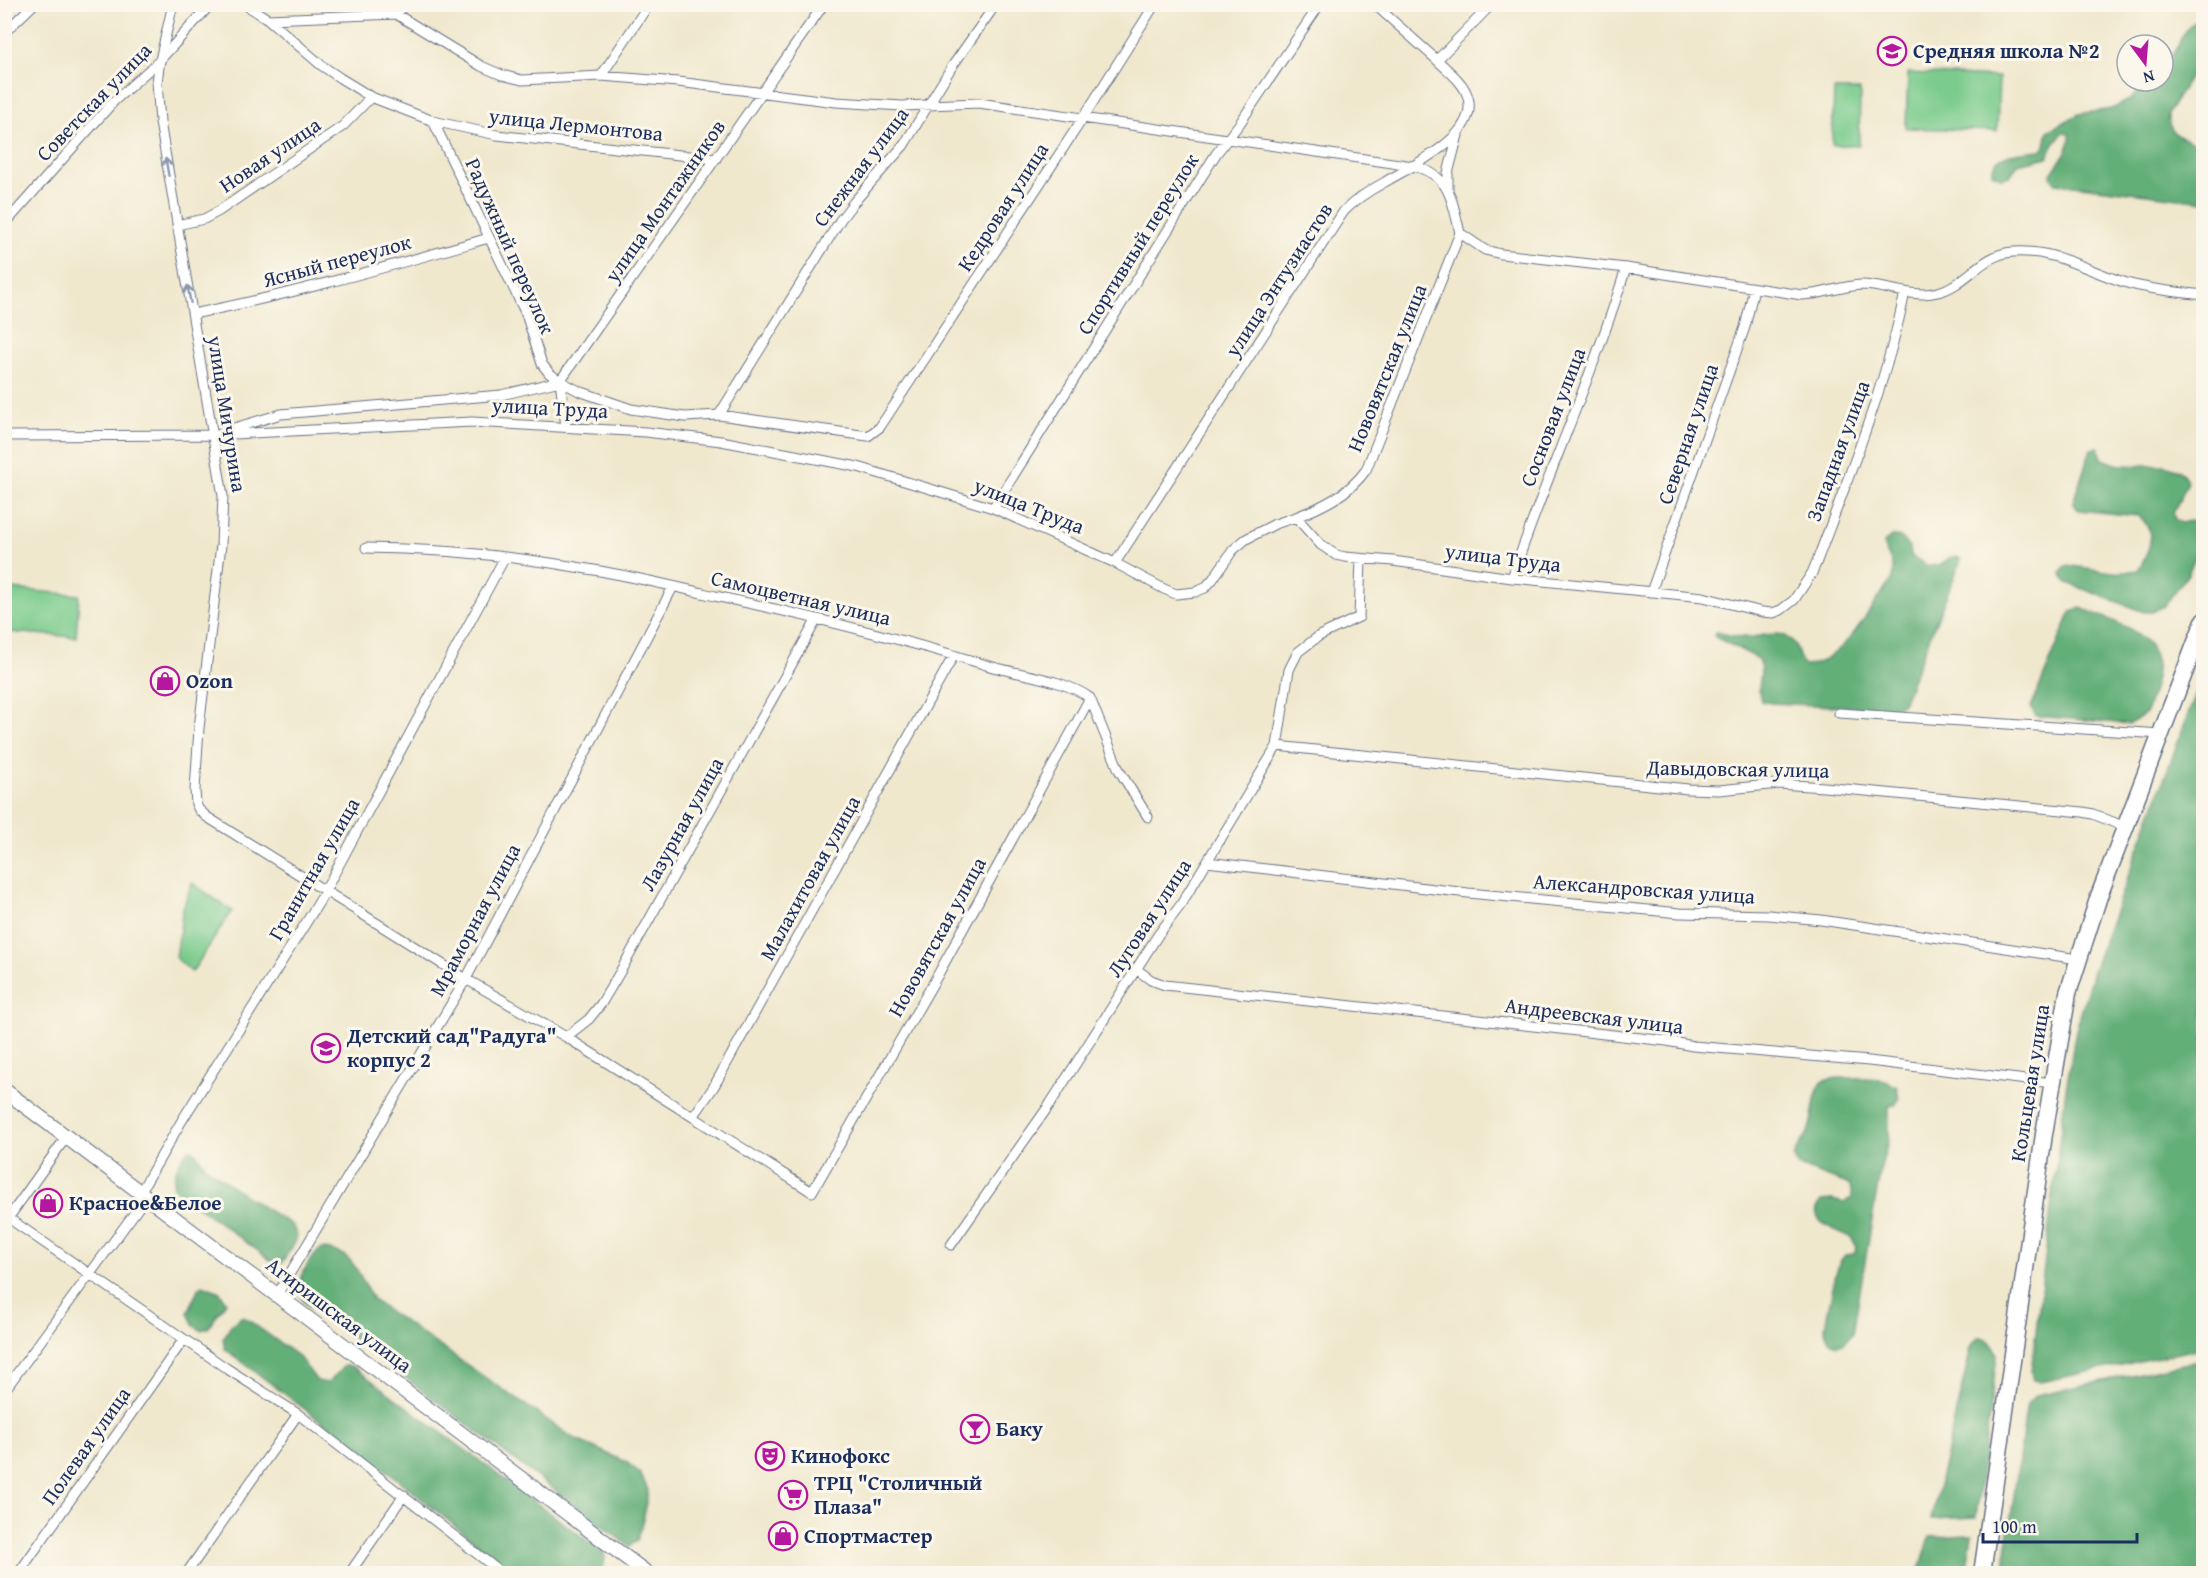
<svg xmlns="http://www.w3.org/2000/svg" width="2208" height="1578" font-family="'Gentium Book Plus',serif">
	<rect width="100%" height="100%" fill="#fbf7ec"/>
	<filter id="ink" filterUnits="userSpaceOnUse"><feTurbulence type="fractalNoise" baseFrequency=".0167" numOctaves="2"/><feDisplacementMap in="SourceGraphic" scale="12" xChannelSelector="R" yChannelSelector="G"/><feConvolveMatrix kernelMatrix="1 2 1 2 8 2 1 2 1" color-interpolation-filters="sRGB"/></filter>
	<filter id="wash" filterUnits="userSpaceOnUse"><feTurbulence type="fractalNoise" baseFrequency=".008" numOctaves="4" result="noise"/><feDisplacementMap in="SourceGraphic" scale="24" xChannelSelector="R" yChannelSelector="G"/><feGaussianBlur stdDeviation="1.35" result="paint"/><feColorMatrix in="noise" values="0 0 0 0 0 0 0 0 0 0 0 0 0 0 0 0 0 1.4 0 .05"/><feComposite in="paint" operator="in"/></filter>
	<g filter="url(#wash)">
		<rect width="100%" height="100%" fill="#f0e8cd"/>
		<path fill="#7acb8c" stroke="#4a7d75" stroke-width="1.5" d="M1908,73L1999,77L1997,131L1906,128Z
			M1834,90H1860L1859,145H1832Z
			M11,589L79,595L76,637L8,632Z
			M192,883L232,911L192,972L176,958L183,908Z"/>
		<path fill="#63af78" stroke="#3f6f6b" stroke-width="1.5" d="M2203,14V55L2168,113C2166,136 2186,139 2203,147V201L2056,183L2050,176C2057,163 2071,151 2070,135L2063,132L2054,143L2048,157L2018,164L2010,176L2002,178L1992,173C1992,151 2025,152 2041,150L2045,146L2048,131L2079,114L2112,109L2129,100L2150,81H2163V65L2178,46L2183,33Z
			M2098,448L2103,459C2109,461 2116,465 2122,465C2144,468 2176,456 2188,482L2173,513L2175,519L2181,523L2203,518V538L2188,574L2164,606L2152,612H2144L2067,583L2061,573L2066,566C2090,566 2116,577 2138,570C2149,553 2158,532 2139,516L2078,510L2073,502L2091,449Z
			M1891,536C1906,537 1908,544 1912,557L1927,565L1940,566C1946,560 1949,556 1957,557L1961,560L1903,703L1895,709L1771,703L1761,701C1755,687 1765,674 1759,659L1715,637L1714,633L1717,632C1728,636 1738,637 1750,637C1763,637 1778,629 1790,639C1800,646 1795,656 1805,666C1840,661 1860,625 1878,598C1883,591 1892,582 1893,574C1895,563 1885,554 1884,543Z
			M2081,608C2116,623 2171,635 2154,686C2151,694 2150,707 2145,713C2141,717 2134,721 2130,724L2036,716L2031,707L2071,612Z
			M2203,674V1348L2041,1382L2033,1380L2031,1372L2065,1095L2076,1030L2093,971Z
			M1837,1078C1856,1078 1881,1075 1897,1087L1899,1099L1895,1105L1889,1106V1138L1881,1167L1853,1333C1844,1349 1828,1349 1825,1329C1825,1323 1837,1268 1839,1263C1841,1260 1843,1258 1845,1255L1854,1254L1857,1247C1854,1242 1852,1238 1848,1236C1835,1229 1805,1222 1821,1201L1833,1200L1844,1203L1852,1198L1850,1185L1798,1166L1794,1158C1797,1147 1804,1141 1808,1132C1815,1115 1812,1097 1822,1081Z
			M190,1149L196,1153L205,1166L247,1197L292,1225L297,1234L296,1241L280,1265L273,1262L173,1188C172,1177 181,1155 190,1149Z
			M321,1249C356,1250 358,1276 374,1301L575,1439L626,1462L640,1473L648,1490L643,1522L637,1541L629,1546L304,1302C301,1296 297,1290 299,1283C302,1272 312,1255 321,1249Z
			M203,1285L220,1292L226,1302L208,1328L201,1330L194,1326L188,1313L198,1289Z
			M243,1316L299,1357L317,1381L328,1383L344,1366H352L604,1553L605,1559L601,1573H513L387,1471L225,1349L223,1339L232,1324Z
			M1978,1337C1990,1338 1993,1344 1997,1355L1976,1517L1931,1519L1972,1344Z
			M2203,1360V1573H2003L2027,1403L2036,1395Z
			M1972,1535L1966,1573H1919L1930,1537Z"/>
	</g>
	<g filter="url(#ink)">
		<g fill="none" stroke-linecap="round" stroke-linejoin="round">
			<g stroke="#667085" stroke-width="11">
				<path id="street" d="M173,4L160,60L157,82L160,122L223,496L221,545L199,728L195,790L196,804L199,810L207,817L466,979L566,1037L812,1192L935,980L1090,698
					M244,4L268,19L396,14L481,66L502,75L522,80L601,76L678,82L836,102L902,106L979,103L1413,166C1451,175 1452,201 1460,233L1485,250L1501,254L1626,268L1802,295C1822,295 1841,286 1861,285C1886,285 1913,299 1938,292C1967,285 1981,254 2013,252C2056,249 2087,271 2127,283C2151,290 2178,292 2204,295
					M1374,4L1437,60
					M396,14L405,4
					M268,19L321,65L340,78L371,97L433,121L497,135L716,159
					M4,33L34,4
					M601,76L649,4
					M433,121L526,314L542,364L549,373L560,381
					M1448,189V173L1458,135
					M4,225L114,101L160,60L211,4
					M177,225L204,219L219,211L343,126L371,97
					M193,314C293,294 390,266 489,238
					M719,415L841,219L854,202L904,145L951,68L996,4
					M566,426L560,381L824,4
					M224,431L281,414L501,395L560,381L579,391L631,409L685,417L719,415L868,436L880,427L1083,118L1155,4
					M4,436L212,435L472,422L646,432L721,441L858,467L993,508L1115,563L1164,589L1176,594L1195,592L1205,588L1213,579L1233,550L1246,539L1275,524L1296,517L1321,545L1336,555L1345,557L1393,561L1512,578L1703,597L1762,612L1773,613L1781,610L1794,600L1812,573L1817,561C1850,473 1886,385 1905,292
					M993,508L1216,154L1240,123L1320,4
					M1296,517C1322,507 1349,494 1366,470L1460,233
					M366,548C444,549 523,557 600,571C639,578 677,587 715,596C806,615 895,637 983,664C1016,675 1063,678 1090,698L1119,770L1148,817
					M1115,563L1344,211C1356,199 1370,190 1385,182C1411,166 1488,133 1465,90C1459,78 1446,69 1437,60L1492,4
					M1512,578C1547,474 1594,373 1626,268
					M1651,592L1745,327L1754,288
					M1839,713L2161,734
					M1277,746L1688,789L1719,790L1779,784L1824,787L2083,812L2093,814L2125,827
					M1207,862L1468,893L1680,913L1769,915L1821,920L2078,959
					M1136,969L1151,980L1165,985L1667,1041L1693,1046L1869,1061L2052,1083
					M566,1037L589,1019L601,1004L620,972L817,619
					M693,1117L713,1088L954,655
					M141,1191L181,1122L319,902L505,557
					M4,1215L226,1368L298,1414L503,1574
					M4,1224L67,1136
					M951,1245L1050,1104L1158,935L1180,906L1277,746L1289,670L1298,652L1319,636L1359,617L1361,559
					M277,1295L466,979L673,587
					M4,1391L147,1196
					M18,1574L184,1339
					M186,1574L298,1414
					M349,1574L404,1495"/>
			</g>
			<g stroke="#667085" stroke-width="16">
				<path id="secondary" d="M4,1090L648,1574"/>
			</g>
			<g stroke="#667085" stroke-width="19">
				<path id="highway" d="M1982,1574L2044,1134L2068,993L2099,896L2204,621"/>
			</g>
			<use href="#street" stroke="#fff" stroke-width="9"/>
			<use href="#secondary" stroke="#fff" stroke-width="14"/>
			<use href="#highway" stroke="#fff" stroke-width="16"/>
		</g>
		<defs><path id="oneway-shaft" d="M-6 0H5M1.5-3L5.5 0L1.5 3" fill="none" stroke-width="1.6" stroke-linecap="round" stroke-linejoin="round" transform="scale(1.5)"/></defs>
		<g stroke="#8d97ae">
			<use href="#oneway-shaft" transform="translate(167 167) rotate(-100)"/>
			<use href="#oneway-shaft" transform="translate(189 294) rotate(-100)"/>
		</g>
	</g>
	<defs>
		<g id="school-ring" transform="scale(1.5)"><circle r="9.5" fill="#fbf7ec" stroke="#b5179e" stroke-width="1.5"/><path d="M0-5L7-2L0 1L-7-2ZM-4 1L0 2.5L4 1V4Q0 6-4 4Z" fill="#b5179e"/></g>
		<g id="shop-ring" transform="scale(1.5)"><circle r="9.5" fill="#fbf7ec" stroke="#b5179e" stroke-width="1.5"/><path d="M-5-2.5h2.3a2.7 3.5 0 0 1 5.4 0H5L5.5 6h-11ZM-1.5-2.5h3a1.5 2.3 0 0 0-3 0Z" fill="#b5179e"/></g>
		<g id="bar-ring" transform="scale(1.5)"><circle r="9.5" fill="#fbf7ec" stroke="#b5179e" stroke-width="1.5"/><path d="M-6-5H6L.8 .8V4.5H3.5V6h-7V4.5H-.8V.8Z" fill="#b5179e"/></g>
		<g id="theatre-ring" transform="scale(1.5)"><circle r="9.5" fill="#fbf7ec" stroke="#b5179e" stroke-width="1.5"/><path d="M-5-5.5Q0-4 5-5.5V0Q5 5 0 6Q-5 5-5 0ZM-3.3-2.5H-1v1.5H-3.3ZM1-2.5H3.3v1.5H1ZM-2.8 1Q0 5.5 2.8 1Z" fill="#b5179e"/></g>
		<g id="supermarket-ring" transform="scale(1.5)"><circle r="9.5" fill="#fbf7ec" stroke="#b5179e" stroke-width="1.5"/><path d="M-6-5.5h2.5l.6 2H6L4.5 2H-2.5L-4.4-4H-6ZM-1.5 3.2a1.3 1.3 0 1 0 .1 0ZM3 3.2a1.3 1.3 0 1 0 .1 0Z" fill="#b5179e"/></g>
	</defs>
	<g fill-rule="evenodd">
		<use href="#school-ring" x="1892" y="51"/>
		<use href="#shop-ring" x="165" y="681"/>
		<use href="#school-ring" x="326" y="1048"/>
		<use href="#shop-ring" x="48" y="1203"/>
		<use href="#bar-ring" x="975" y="1429"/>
		<use href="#theatre-ring" x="770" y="1456"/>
		<use href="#supermarket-ring" x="793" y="1495"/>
		<use href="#shop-ring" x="783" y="1536"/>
	</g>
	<g text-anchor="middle" stroke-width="6" stroke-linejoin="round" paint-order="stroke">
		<g font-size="21" font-weight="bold" fill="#1b2f5e" stroke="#fbf7ec" text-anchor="start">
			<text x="1913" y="58">Средняя школа №2</text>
			<text x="186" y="688">Ozon</text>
			<text x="347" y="1043">Детский сад"Радуга"<tspan x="347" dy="24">корпус 2</tspan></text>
			<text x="69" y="1210">Красное&amp;Белое</text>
			<text x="996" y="1436">Баку</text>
			<text x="791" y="1463">Кинофокс</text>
			<text x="814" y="1490">ТРЦ "Столичный<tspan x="814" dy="24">Плаза"</tspan></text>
			<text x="804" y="1543">Спортмастер</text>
		</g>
		<g font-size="21" fill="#1b2f5e" stroke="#fbf7ec">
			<text transform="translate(94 102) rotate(-46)" y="7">Советская улица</text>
			<text transform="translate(576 125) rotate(6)" y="7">улица Лермонтова</text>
			<text transform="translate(270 155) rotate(-34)" y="7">Новая улица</text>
			<text transform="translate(861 167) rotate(-53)" y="7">Снежная улица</text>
			<text transform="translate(665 201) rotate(-55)" y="7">улица Монтажников</text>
			<text transform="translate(1003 207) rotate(-57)" y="7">Кедровая улица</text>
			<text transform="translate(1138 244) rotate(-58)" y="7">Спортивный переулок</text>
			<text transform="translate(510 246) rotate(66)" y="7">Радужный переулок</text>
			<text transform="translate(337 261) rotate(-15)" y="7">Ясный переулок</text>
			<text transform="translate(1279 280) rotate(-57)" y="7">улица Энтузиастов</text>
			<text transform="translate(1387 368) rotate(-68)" y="7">Нововятская улица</text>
			<text transform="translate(550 408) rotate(3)" y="7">улица Труда</text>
			<text transform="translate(227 414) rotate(81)" y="7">улица Мичурина</text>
			<text transform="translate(1553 417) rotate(-69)" y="7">Сосновая улица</text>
			<text transform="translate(1688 434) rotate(-71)" y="7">Северная улица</text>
			<text transform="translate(1838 451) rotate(-70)" y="7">Западная улица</text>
			<text transform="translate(1029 506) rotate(22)" y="7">улица Труда</text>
			<text transform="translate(1503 558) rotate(7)" y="7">улица Труда</text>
			<text transform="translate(801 598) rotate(13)" y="7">Самоцветная улица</text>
			<text transform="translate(1738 769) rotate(1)" y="7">Давыдовская улица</text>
			<text transform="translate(682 824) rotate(-61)" y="7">Лазурная улица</text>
			<text transform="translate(314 869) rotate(-60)" y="7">Гранитная улица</text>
			<text transform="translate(810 878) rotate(-61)" y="7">Малахитовая улица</text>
			<text transform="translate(1644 889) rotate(4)" y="7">Александровская улица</text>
			<text transform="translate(1149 918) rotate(-57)" y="7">Луговая улица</text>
			<text transform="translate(475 920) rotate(-62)" y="7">Мраморная улица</text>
			<text transform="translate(937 937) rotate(-61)" y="7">Нововятская улица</text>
			<text transform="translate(1594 1016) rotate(7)" y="7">Андреевская улица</text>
			<text transform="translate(2030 1083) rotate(-81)" y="7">Кольцевая улица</text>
			<text transform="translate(339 1315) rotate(37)" y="7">Агиришская улица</text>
			<text transform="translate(86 1446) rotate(-55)" y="7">Полевая улица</text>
		</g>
	</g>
	<rect width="2208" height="1578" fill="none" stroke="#fbf7ec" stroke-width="24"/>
	<g transform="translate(2145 63) rotate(164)"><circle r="28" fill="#fbf7ec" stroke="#a1a7b3" stroke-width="1.5"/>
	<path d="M0-4.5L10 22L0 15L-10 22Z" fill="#b5179e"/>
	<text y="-9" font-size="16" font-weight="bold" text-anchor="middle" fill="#1b2f5e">N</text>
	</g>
	<path d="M1983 1533v9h154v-9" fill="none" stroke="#1b2f5e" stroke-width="3"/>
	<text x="1992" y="1533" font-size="18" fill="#1b2f5e" stroke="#fbf7ec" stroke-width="4.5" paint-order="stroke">100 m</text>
</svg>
